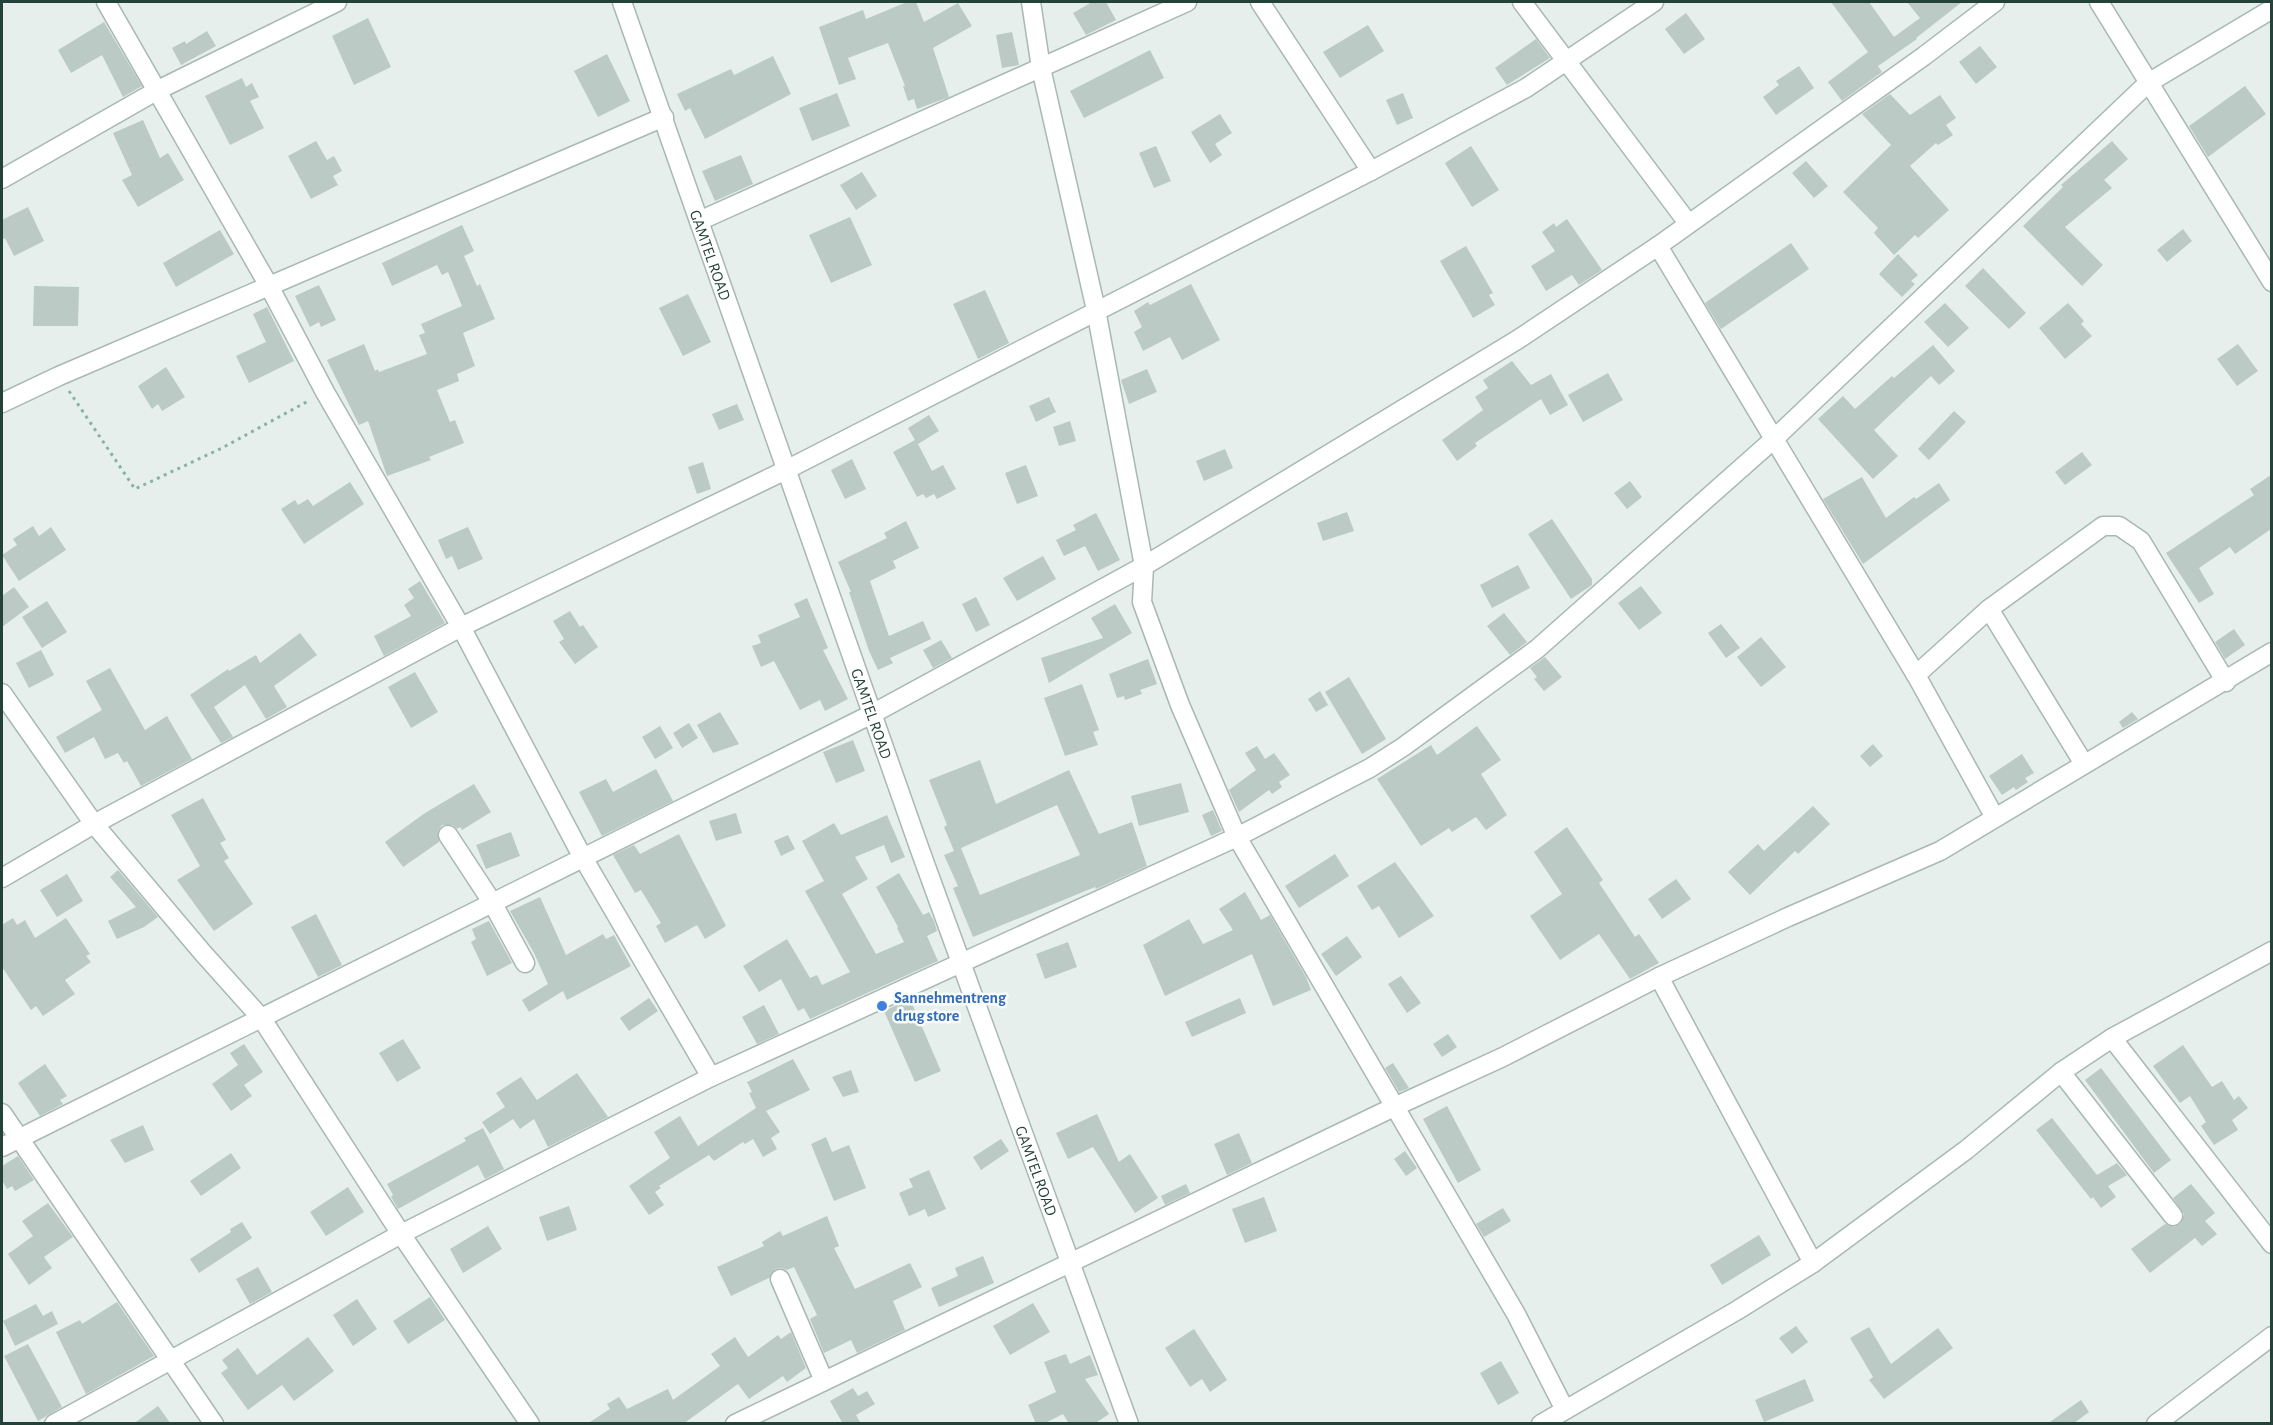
<svg xmlns="http://www.w3.org/2000/svg" width="2273" height="1425" font-family="'Alegreya Sans',sans-serif">
	<rect width="100%" height="100%" fill="#e6efeb"/>
	<path fill="#bbcac4" fill-rule="evenodd" d="M907,2H916L924,22L958,3L972,26L933,48L949,97L917,109L914,99L908,101L903,86H905L888,43L848,58L856,79L839,85L819,27L863,10L866,19Z
		M1092,2H1106L1116,20L1086,35L1073,13Z
		M1831,2H1869L1894,37L1920,18L1907,2H1962L1916,38L1917,39L1878,66L1882,72L1842,101L1828,82L1868,52Z
		M1686,13L1705,39L1684,54L1665,29Z
		M368,18L391,67L354,85L332,36Z
		M104,22L142,86L123,97L102,55L71,73L58,50Z
		M1368,25L1384,51L1340,78L1323,52Z
		M207,31L216,46L181,65L172,48L185,41L186,44Z
		M1012,32L1019,65L1002,68L996,35Z
		M1536,39L1550,58L1507,85L1495,68Z
		M1980,46L1997,67L1976,84L1959,62Z
		M1150,50L1164,78L1084,118L1070,91Z
		M607,54L630,101L598,117L574,71Z
		M773,56L791,94L705,139L690,108L685,111L677,94L731,69L734,75Z
		M1799,66L1814,88L1776,115L1763,97L1779,85L1776,81Z
		M242,78L246,87L252,83L259,97L250,101L264,128L230,145L205,96Z
		M2245,86L2266,114L2208,157L2189,126Z
		M837,93L850,126L812,141L799,108Z
		M1403,93L1413,118L1397,125L1386,100Z
		M1890,94L1910,115L1940,95L1956,118L1946,125L1953,135L1938,145L1936,143L1910,166L1949,210L1918,238L1915,235L1894,255L1874,233L1878,228L1843,192L1891,145L1862,114Z
		M1220,114L1232,133L1215,144L1222,155L1210,163L1191,132Z
		M143,120L160,158L168,153L184,180L138,207L122,180L132,175L113,133Z
		M316,141L327,160L334,156L342,171L333,176L338,185L311,199L288,156Z
		M2112,141L2128,159L2104,180L2112,188L2065,227L2103,265L2082,286L2023,226L2063,187L2061,185Z
		M1156,146L1171,181L1154,188L1139,153Z
		M1471,146L1499,190L1472,207L1445,163Z
		M741,155L753,184L715,201L702,171Z
		M1806,161L1828,186L1814,198L1792,173Z
		M862,172L877,196L856,210L840,185Z
		M28,207L44,241L14,256L5,238L2,240V220Z
		M850,217L872,265L831,283L809,235Z
		M1567,219L1602,270L1579,285L1572,275L1546,291L1531,266L1555,251L1542,232L1554,223L1556,227Z
		M462,225L474,251L464,256L477,286L480,284L495,319L463,333L475,366L457,374L459,381L437,390L450,422L455,420L464,443L429,457L431,460L387,476L368,421L359,425L327,360L364,344L375,371L378,369L379,372L427,354L419,335L425,333L421,324L462,306L448,272L442,275L437,265L392,286L382,263Z
		M2183,229L2192,241L2167,262L2157,250Z
		M220,230L234,254L176,287L163,263Z
		M1791,243L1809,269L1721,329L1705,303Z
		M1466,246L1493,293L1489,295L1495,305L1473,318L1440,261Z
		M1898,254L1918,275L1911,281L1915,284L1902,297L1879,274Z
		M1983,268L2026,313L2009,329L1965,286Z
		M1191,284L1220,340L1182,360L1170,337L1143,351L1134,332L1142,327L1134,311L1148,302L1150,305Z
		M319,285L336,320L321,327L319,322L310,327L295,296Z
		M34,286L79,287L78,326H33Z
		M985,290L1009,343L978,359L953,304Z
		M688,294L711,342L683,356L659,308Z
		M1945,303L1969,328L1948,347L1924,322Z
		M2068,303L2084,321L2081,324L2092,336L2065,359L2039,328Z
		M267,307L294,361L249,383L236,356L266,342L253,314Z
		M2238,344L2258,371L2237,386L2217,359Z
		M1933,345L1955,371L1939,385L1931,376L1874,430L1898,456L1873,479L1818,419L1843,396L1855,409L1892,376L1894,378Z
		M1512,361L1531,385L1551,374L1568,405L1550,415L1541,399L1475,443L1477,446L1457,461L1442,440L1483,410L1475,397L1488,388L1483,380Z
		M166,367L185,397L162,411L158,404L152,409L138,386Z
		M1147,369L1157,392L1129,404L1121,380Z
		M1608,373L1623,400L1583,422L1568,395Z
		M1049,397L1056,412L1036,422L1029,406Z
		M737,404L744,420L719,430L712,414Z
		M1954,411L1966,422L1929,460L1918,449Z
		M929,415L939,431L918,444L932,471L943,465L956,489L937,499L934,494L926,498L923,494L917,497L893,452L915,440L908,428Z
		M1070,421L1076,441L1059,446L1053,427Z
		M1225,449L1233,468L1204,481L1196,461Z
		M2082,452L2092,465L2065,485L2055,472Z
		M852,459L866,489L845,499L831,470Z
		M703,462L711,489L697,494L688,467Z
		M1026,465L1038,496L1017,504L1005,473Z
		M2271,475V529L2235,554L2230,547L2199,568L2214,594L2199,603L2166,553L2254,495L2250,489Z
		M1862,477L1886,518L1914,497L1916,499L1939,483L1950,500L1863,564L1823,499Z
		M1630,481L1642,497L1627,509L1614,493Z
		M350,482L364,504L304,544L281,509L295,500L298,505L308,499L313,506Z
		M1347,512L1354,531L1323,541L1317,523Z
		M1096,513L1120,560L1098,571L1085,546L1064,556L1056,540L1076,530L1073,525Z
		M1552,519L1592,579V585L1571,599L1528,534Z
		M906,521L919,548L893,561L896,568L870,581L889,636L923,621L931,639L890,658L893,663L878,670L869,651L849,592H851L838,562L887,538L884,533Z
		M33,526L39,536L51,527L66,550L19,581L2,555L17,545L13,539Z
		M468,527L483,559L458,570L452,556L446,559L438,540Z
		M1043,556L1056,579L1017,601L1003,578Z
		M1518,565L1530,588L1492,608L1480,585Z
		M420,581L445,623L384,656L374,636L411,616L404,605L414,598L408,589Z
		M1641,586L1662,613L1639,630L1618,603Z
		M14,587L29,607L2,627V596Z
		M976,597L990,625L976,632L962,604Z
		M807,598L828,648L823,650L848,699L825,711L820,700L800,710L774,661L761,667L752,646L761,643L758,635L800,617L794,604Z
		M47,601L67,632L42,648L22,617Z
		M1115,604L1132,633L1049,683L1041,658L1103,638L1091,618Z
		M570,611L580,627L583,625L598,647L575,664L559,642L564,639L553,621Z
		M1504,613L1527,642L1510,655L1487,626Z
		M1721,624L1740,648L1726,658L1708,633Z
		M2234,629L2245,645L2225,659L2215,642Z
		M300,633L317,655L274,686L287,707L266,719L245,685L214,707L233,737L221,743L190,695L228,669L229,671L256,655L260,663Z
		M1761,637L1786,667L1761,687L1737,657Z
		M941,640L952,658L933,668L923,650Z
		M41,650L54,675L29,688L16,663Z
		M1545,657L1562,677L1544,691L1534,679L1537,677L1530,668Z
		M1148,659L1157,684L1140,690L1142,694L1125,700L1124,696L1117,698L1109,674Z
		M110,668L145,730L167,716L192,759L141,786L127,761L124,763L118,753L105,759L94,737L65,753L56,737L102,710L86,681Z
		M415,672L438,712L411,728L388,687Z
		M1349,677L1386,739L1362,754L1325,692Z
		M1082,684L1099,730L1093,732L1098,745L1065,756L1044,698Z
		M1320,691L1328,705L1316,712L1308,699Z
		M720,712L739,744L713,753L697,725Z
		M2132,712L2138,719L2123,728L2119,722Z
		M689,723L698,738L682,748L673,733Z
		M660,726L673,748L655,759L642,737Z
		M1477,726L1501,760L1481,774L1507,815L1486,830L1476,817L1452,832L1449,828L1421,846L1377,779L1431,745L1437,755Z
		M853,740L865,771L836,783L823,752Z
		M1873,744L1883,756L1870,767L1860,756Z
		M1257,746L1265,759L1274,753L1290,775L1279,782L1282,787L1272,794L1269,790L1239,812L1229,790L1256,770L1245,753Z
		M2022,754L2034,773L2025,778L2028,782L2016,790L2014,787L2002,795L1989,776Z
		M980,760L996,804L1069,770L1099,834L1132,822L1147,866L1096,889L1095,887L973,937L953,888L958,886L944,855L954,851L944,827L947,825L929,780ZM1057,805L1080,855L980,895L961,848Z
		M656,769L673,801L602,836L579,792L606,779L613,792Z
		M1181,783L1189,812L1139,826L1131,796Z
		M474,784L491,812L462,830L460,827L457,829L453,825H442L438,831L439,842L403,867L385,842L425,813Z
		M203,798L226,840L220,843L229,858L224,861L253,904L214,931L177,880L200,866L171,815Z
		M1813,806L1830,824L1798,854L1795,851L1750,895L1728,872L1758,844L1764,851Z
		M1213,810L1222,831L1211,836L1202,815Z
		M736,813L742,833L716,841L709,821Z
		M887,815L905,857L891,863L884,845L855,857L868,879L842,894L876,954L904,942L897,928L898,927L876,887L899,873L923,915L929,912L934,921L937,931L927,936L938,961L810,1019L804,1008L798,1011L781,979L759,992L743,966L787,939L810,978L817,975L822,985L850,972L805,891L824,881L802,841L834,823L841,835Z
		M1567,827L1603,880L1599,883L1635,937L1639,934L1659,963L1630,979L1599,934L1560,960L1530,916L1562,894L1534,852Z
		M511,832L520,856L486,869L476,845Z
		M679,834L726,926L705,939L697,925L665,943L656,926L661,923L641,890L635,893L613,855L634,845L640,854Z
		M788,835L795,849L781,856L774,841Z
		M1335,854L1349,876L1299,908L1285,886Z
		M1395,862L1434,916L1399,938L1379,906L1372,910L1357,886Z
		M118,870L158,917L144,927L117,939L108,921L136,907L110,877Z
		M67,874L83,901L57,917L40,890Z
		M1676,879L1691,899L1662,919L1648,899Z
		M1245,892L1261,920L1270,915L1306,977L1311,990L1273,1006L1252,954L1165,996L1143,945L1189,919L1203,944L1233,930L1219,909Z
		M540,897L566,955L603,934L606,939L614,935L631,966L567,1000L563,991L529,1012L522,1000L548,984L534,953L510,911Z
		M316,914L342,965L318,977L291,927Z
		M13,918L17,925L25,920L35,938L66,918L90,954L86,956L91,962L65,980L75,994L43,1016L36,1006L31,1010L2,967V925Z
		M489,921L512,963L487,976L471,942L476,939L472,929Z
		M1347,936L1362,957L1336,976L1321,954Z
		M1068,942L1077,967L1045,979L1036,954Z
		M1401,976L1421,1003L1407,1013L1388,984Z
		M649,998L658,1011L629,1031L620,1018Z
		M1240,998L1246,1013L1192,1037L1185,1022Z
		M910,999L941,1071L915,1082L884,1011Z
		M764,1005L779,1034L757,1044L742,1017Z
		M1448,1034L1457,1047L1442,1057L1433,1044Z
		M403,1039L421,1068L397,1082L379,1053Z
		M244,1044L263,1072L244,1085L252,1096L231,1111L212,1084L238,1065L230,1053Z
		M2183,1045L2212,1087L2222,1081L2234,1100L2239,1096L2248,1108L2232,1120L2238,1130L2214,1145L2201,1126L2206,1122L2190,1096L2180,1103L2153,1066Z
		M793,1059L810,1090L766,1111L780,1132L771,1138L777,1149L763,1157L753,1139L745,1144L743,1142L714,1161L709,1155L659,1186L661,1188L655,1192L664,1205L649,1215L629,1186L670,1158L654,1132L680,1116L698,1146L756,1108L749,1093L752,1092L747,1082Z
		M1393,1063L1409,1088L1399,1092L1385,1068Z
		M45,1064L67,1096L60,1100L63,1104L40,1116L18,1083Z
		M2101,1068L2171,1160L2154,1173L2085,1080Z
		M851,1070L859,1092L843,1097L832,1077Z
		M577,1073L608,1117L548,1147L534,1119L520,1129L513,1119L490,1134L482,1122L505,1107L496,1093L521,1077L537,1100Z
		M1447,1106L1481,1170L1458,1183L1423,1119Z
		M1097,1114L1119,1162L1130,1154L1158,1198L1135,1213L1093,1147L1068,1159L1056,1133Z
		M2052,1118L2097,1175L2117,1163L2127,1175L2108,1186L2116,1197L2101,1208L2093,1197L2091,1199L2036,1130Z
		M143,1125L154,1150L125,1163L110,1140Z
		M483,1128L504,1169L485,1179L478,1165L398,1209L391,1197L393,1195L387,1184L466,1141L464,1138Z
		M1239,1133L1252,1163L1227,1175L1214,1144Z
		M826,1137L832,1152L849,1145L866,1188L834,1201L811,1144Z
		M1001,1139L1009,1151L981,1170L973,1157Z
		M1405,1151L1417,1168L1406,1176L1394,1159Z
		M231,1153L241,1168L201,1196L190,1181Z
		M18,1156L34,1180L15,1191L12,1186L7,1189L2,1180V1166Z
		M929,1170L946,1209L928,1217L925,1209L909,1216L899,1193L913,1187L909,1179Z
		M1186,1184L1190,1193L1165,1205L1161,1196Z
		M2191,1184L2215,1213L2205,1221L2217,1234L2202,1246L2195,1238L2150,1273L2131,1249L2165,1224L2174,1227L2180,1224L2184,1214L2173,1198Z
		M348,1187L364,1212L326,1236L310,1212Z
		M1264,1197L1277,1231L1245,1243L1232,1209Z
		M48,1203L73,1237L44,1257L52,1268L29,1285L8,1254L33,1236L22,1221Z
		M569,1206L577,1230L547,1241L539,1217Z
		M1503,1208L1511,1221L1484,1237L1476,1224Z
		M827,1216L839,1246L834,1248L855,1289L910,1263L922,1287L893,1301L905,1330L857,1353L851,1340L824,1353L810,1319L817,1315L794,1267L787,1270L781,1268L775,1269L769,1278L731,1296L717,1267L764,1246L762,1242L780,1231L783,1236Z
		M242,1222L252,1238L199,1273L190,1259L231,1232L230,1229Z
		M488,1226L502,1249L463,1273L450,1249Z
		M1759,1235L1771,1255L1722,1285L1710,1265Z
		M983,1256L994,1283L939,1307L931,1288L958,1276L955,1268Z
		M258,1267L272,1292L250,1304L236,1279Z
		M430,1297L445,1320L408,1344L393,1321Z
		M357,1299L377,1329L353,1346L333,1315Z
		M117,1302L154,1356L86,1394L56,1332L80,1320L82,1324Z
		M1033,1303L1050,1332L1010,1355L993,1326Z
		M36,1304L43,1316L52,1311L58,1324L15,1346L3,1321Z
		M1796,1326L1808,1342L1792,1354L1779,1338Z
		M1869,1327L1891,1364L1938,1328L1953,1348L1884,1399L1869,1380L1873,1377L1850,1338Z
		M1194,1329L1227,1380L1210,1392L1202,1379L1190,1387L1165,1348Z
		M791,1332L806,1368L787,1382L783,1376L749,1399L738,1384L683,1424H587L610,1409L607,1404L619,1397L627,1409L668,1389L673,1400L720,1366L711,1354L735,1337L748,1357L778,1335L781,1339Z
		M308,1337L334,1371L294,1401L282,1385L248,1410L221,1373L228,1368L222,1360L238,1348L257,1375Z
		M28,1344L62,1407L38,1421L4,1356Z
		M1066,1354L1070,1364L1090,1355L1098,1375L1085,1379L1109,1414L1094,1424H1069L1063,1414L1043,1424H1036L1028,1405L1056,1392L1044,1362Z
		M1501,1361L1519,1393L1498,1405L1480,1373Z
		M1805,1379L1814,1401L1764,1422L1755,1400Z
		M853,1388L858,1396L867,1391L875,1404L856,1415L861,1424H843L830,1401Z
		M2081,1400L2089,1412L2073,1424H2047Z
		M158,1406L171,1424H133Z"/>
	<g fill="none" stroke-linecap="round" stroke-linejoin="round">
		<g stroke="#a8b8b2" stroke-width="21">
			<g id="minor">
				<path d="M106,2L269,286L325,392L461,627L582,856L711,1077"/>
				<path id="s1" d="M622,2L920,850L1129,1424"/>
				<path d="M1031,2L1041,68L1096,310L1144,566L1142,602L1180,705L1237,837L1516,1314L1565,1410"/>
				<path d="M1260,2L1371,171"/>
				<path d="M1522,2L1688,223"/>
				<path d="M2099,2L2272,282"/>
				<path d="M2,179L158,90L337,2"/>
				<path d="M699,221L1187,2"/>
				<path d="M1658,246L1916,675L1994,816"/>
				<path d="M2,403L59,376L664,117"/>
				<path d="M1989,609L2084,764"/>
				<path d="M1916,675L1989,609L2103,526H2119L2141,541L2226,682"/>
				<path d="M2,693L94,824L202,952L262,1019L401,1234L530,1424"/>
				<path d="M448,835L492,902L525,963"/>
				<path d="M2,878L94,824L461,627L786,470L1371,171L1526,88L1654,2"/>
				<path d="M1659,977L1813,1263"/>
				<path d="M2112,1038L2272,1244"/>
				<path d="M2061,1072L2173,1216"/>
				<path d="M2,1113L214,1424"/>
				<path d="M2,1147L872,714L1144,566L1517,340L1658,246L1924,56L1995,2"/>
				<path d="M780,1279L824,1381"/>
				<path d="M54,1424L401,1234L711,1077L1237,837L1370,768L1403,747L1537,649L1774,439L2148,83L2272,9"/>
				<path d="M735,1424L1394,1107L1503,1057L1659,977L1788,917L1940,851L2272,652"/>
				<path d="M1541,1424L1736,1311L1813,1263L1966,1150L2061,1072L2112,1038L2272,951"/>
				<path d="M2156,1424L2272,1336"/>
			</g>
		</g>
		<path stroke="#86b3a5" stroke-width="3" stroke-dasharray="3 4.5" stroke-linecap="butt" d="M69,391L135,489L222,448L310,400"/>
		<use href="#minor" stroke="#fff" stroke-width="18"/>
	</g>
	<circle fill="#3f7fe0" stroke="#f7fbf9" stroke-width="2" cx="882" cy="1006" r="6"/>
	<g text-anchor="middle" stroke-width="5" stroke-linejoin="round" paint-order="stroke">
		<g font-size="16" fill="#24423a" stroke="#f7fbf9">
			<text dy="6" stroke="none"><textPath href="#s1" startOffset="268">GAMTEL ROAD</textPath></text>
			<text dy="6" stroke="none"><textPath href="#s1" startOffset="754">GAMTEL ROAD</textPath></text>
			<text dy="6" stroke="none"><textPath href="#s1" startOffset="1240">GAMTEL ROAD</textPath></text>
		</g>
		<g font-size="16" font-weight="bold" fill="#366cbe" stroke="#f7fbf9" text-anchor="start">
			<text x="894" y="1003">Sannehmentreng<tspan x="894" dy="18">drug store</tspan></text>
		</g>
	</g>
	<rect width="2273" height="1425" fill="none" stroke="#24423a" stroke-width="6"/>
</svg>
